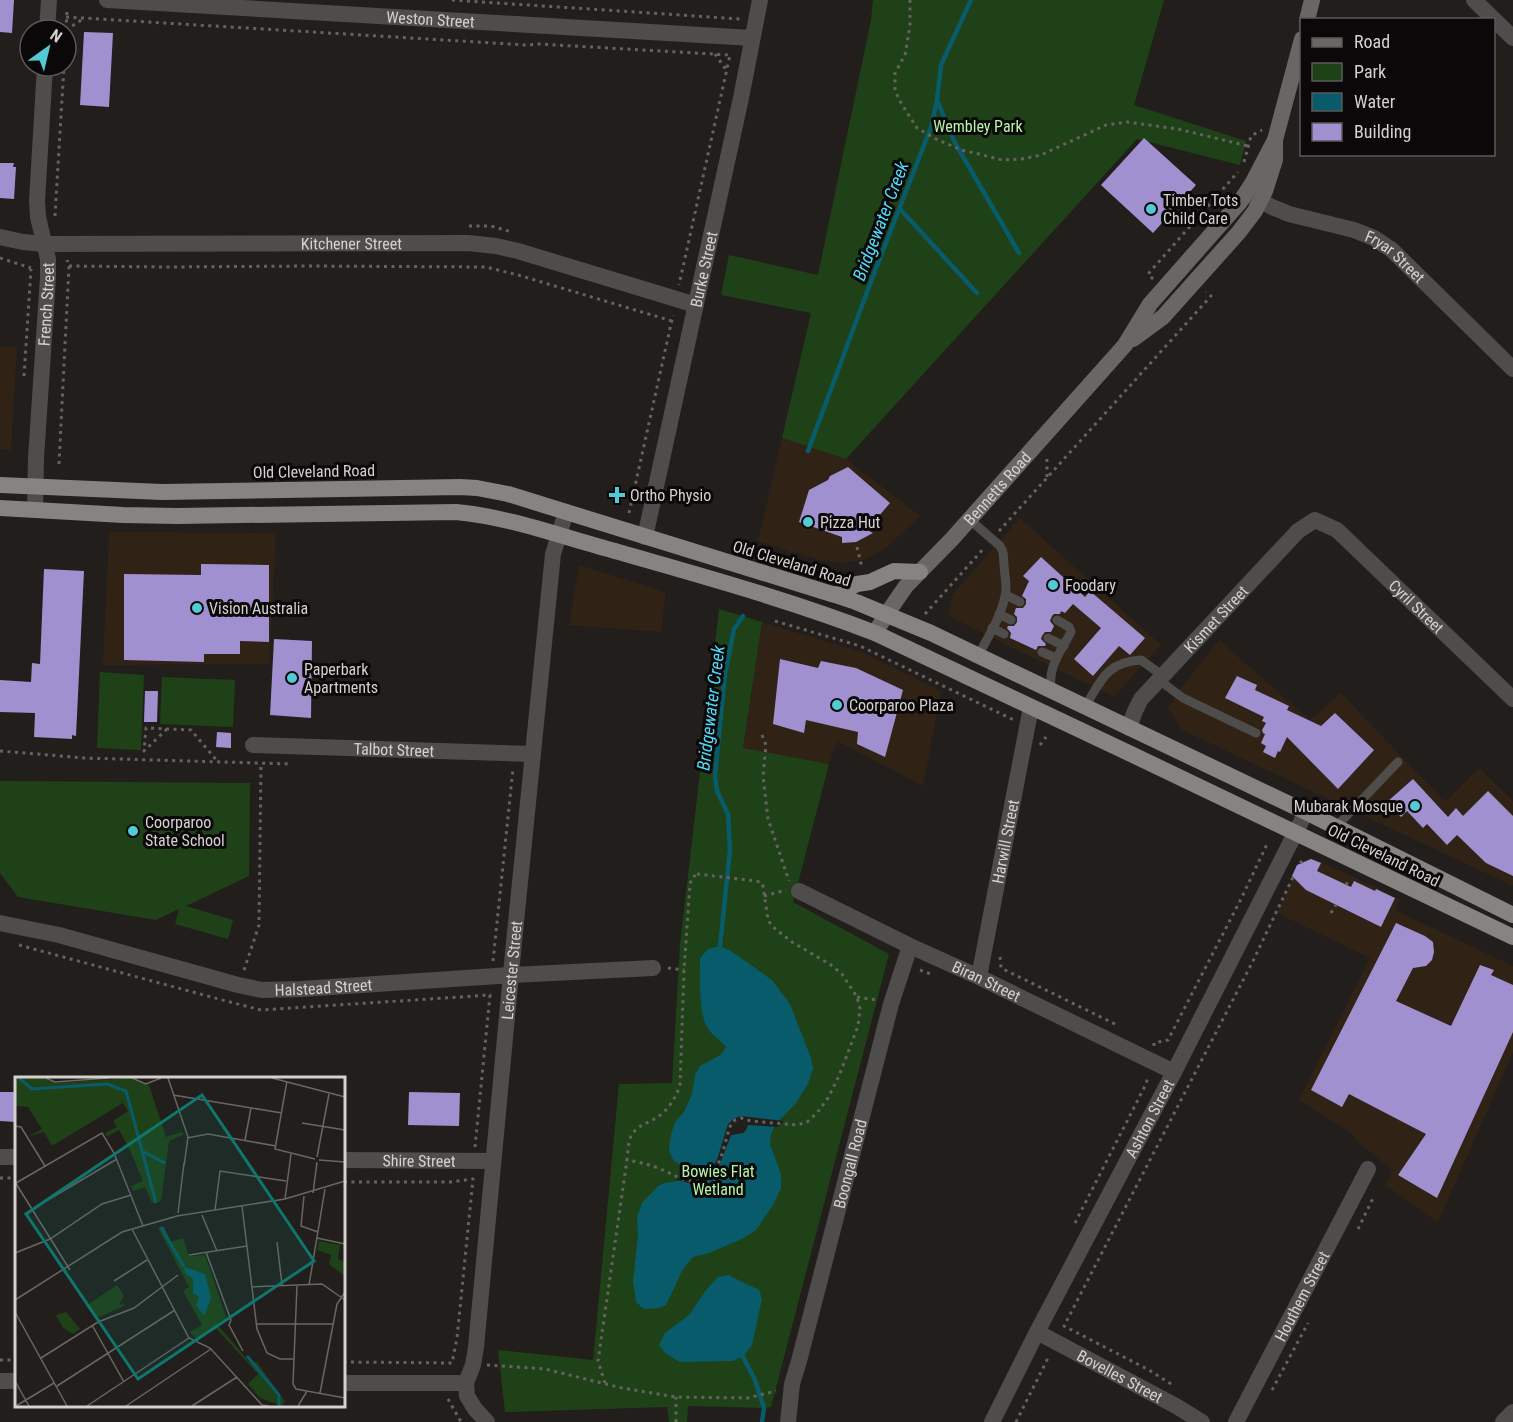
<svg xmlns="http://www.w3.org/2000/svg" width="1513" height="1422" font-family="'Roboto Condensed',sans-serif">
	<rect width="100%" height="100%" fill="#221e1c"/>
	<path fill="#302316" d="M0,346L17,347L11,450L0,449Z
		M782,438L846,459L920,516L885,549L867,559L843,563L818,560L758,541Z
		M1020,518L1161,645L1114,697L948,616L953,594Z
		M109,532L276,533L269,664L103,665Z
		M579,565L666,592L661,632L569,625Z
		M762,622L864,653L941,691L923,786L837,741L829,764L743,749Z
		M1219,640L1310,720L1341,693L1445,802L1479,768L1513,801V886L1182,730L1168,708L1182,687Z
		M1311,857L1400,899L1395,910L1513,966V1052L1438,1222L1385,1185L1393,1170L1360,1144L1351,1133L1299,1100L1370,958L1277,913L1302,862Z"/>
	<path fill="#1f4117" d="M873,0H1164L1134,105L1246,141L1240,165L1137,139L846,459L782,438L811,313L721,295L729,255L818,275L871,20Z
		M719,609L762,622L743,748L829,764L793,902L889,954L771,1407L764,1408L688,1406L687,1422H669L667,1407L505,1412L498,1350L593,1360L619,1084L672,1083L680,944Z
		M100,672L144,675L141,750L97,748Z
		M162,677L235,680L233,727L160,724Z
		M0,781L250,783L249,876L186,906L233,920L228,939L175,924L179,909L156,920L18,897L0,873Z"/>
	<path fill="#085b6b" d="M720,946L731,951L772,980L790,1004L811,1058L813,1068L808,1084L796,1103L776,1124L771,1134L770,1144L781,1174V1188L773,1205L756,1230L744,1238L709,1253L693,1257L683,1269L666,1305L659,1308L644,1309L636,1302L633,1281L638,1235L637,1217L642,1203L658,1186L664,1183L692,1179L689,1170L674,1161L669,1151L671,1134L675,1122L684,1112L692,1094L695,1075L700,1066L722,1054L726,1047C721,1040 714,1037 709,1030C698,1016 700,976 700,958L708,949Z
		M728,1275L759,1290L762,1299L752,1345L743,1357L732,1361L680,1362L666,1354L659,1345L665,1333L689,1315L706,1290L718,1277Z"/>
	<path fill="#221e1c" d="M741,1116L784,1121L778,1127L748,1125L746,1130L743,1133L731,1135L718,1169L713,1176L704,1183L695,1185L675,1179L688,1176L697,1179L703,1176L710,1171L717,1160L728,1124L735,1118Z"/>
	<g fill="none" stroke-linecap="round" stroke-linejoin="round">
		<path stroke="#085b6b" stroke-width="4.5" d="M937,100L954,141L1019,253
			M900,209L977,293
			M808,451L870,284L931,127L937,100L941,65L971,0
			M720,946L730,850L728,814L717,791L715,776L725,674L734,629L743,616
			M743,1357L755,1380L764,1408L762,1422"/>
	</g>
	<path fill="#a090cf" d="M0,0H14L12,33L0,32Z
		M84,32L113,33L109,107L80,105Z
		M1144,138L1196,185L1153,233L1101,185Z
		M0,163H14L13,167H16L14,199L0,198Z
		M848,467L890,503L867,530L873,533L856,542L842,543V537L799,522L809,490L828,480L830,476Z
		M1041,557L1085,597L1090,591L1145,638L1130,655L1119,646L1093,676L1074,659L1101,628L1073,604L1065,613L1061,611L1060,614H1054L1052,616L1050,621L1054,626L1051,632H1045L1042,636L1041,639L1046,644L1045,646H1038L1036,650L1010,638L1011,633L1007,628L1008,626H1014L1017,622V617L1014,614L1016,608H1023L1026,604V599L1022,596L1029,581L1023,576Z
		M201,564L269,565V642L240,641V654H204V662L124,660V574L201,575Z
		M44,569L84,571L76,736L72,735V739L34,737L35,713L0,712V680L31,682L32,663L40,664Z
		M274,639L312,641L311,718L270,715Z
		M780,659L818,668L821,661L856,668L903,690L885,757L857,744L858,732L806,720L804,733L773,724Z
		M1237,676L1257,685L1255,690L1289,706L1287,710L1321,726L1335,713L1374,750L1338,789L1287,737L1280,752L1278,751L1275,758L1263,752L1266,746L1261,743L1265,734L1263,733L1262,730L1266,723L1262,721L1264,717L1225,698Z
		M145,691H158L157,722H144Z
		M217,732L231,733V748L216,747Z
		M1413,779L1448,817L1456,808L1463,816L1488,791L1513,816V876L1486,863L1457,835L1447,845L1427,824L1423,828L1407,811L1401,817L1387,802Z
		M1311,859L1321,863L1317,871L1351,887L1354,881L1375,891L1376,889L1395,898L1381,927L1306,890L1292,876L1297,865Z
		M1396,923L1425,936L1433,942L1434,952L1432,960L1426,966L1413,968L1396,1001L1451,1026L1480,965L1494,970L1491,975L1513,985V1032L1437,1198L1398,1175L1426,1134L1349,1094L1342,1107L1311,1090Z
		M0,1092H16V1122L0,1121Z
		M409,1092L460,1093L459,1126L408,1125Z"/>
	<g fill="none" stroke-linecap="round" stroke-linejoin="round">
		<path stroke="#656260" stroke-width="3" stroke-dasharray="3 4.5" stroke-linecap="butt" d="M452,0L741,19
			M910,0V26L905,55L895,73V90L901,103L917,128L934,138L961,150L979,154L1002,160L1022,159L1041,155L1106,125L1127,122L1178,129L1248,146
			M66,17L526,45L539,44L730,55L679,285
			M66,30L83,19
			M66,30L67,10
			M715,54L727,71
			M1244,162L1251,136L1262,130
			M55,216L64,66
			M469,226H491L512,232
			M0,258L31,268
			M69,266L169,267L308,266L486,267L518,275L672,321
			M1153,279L1148,274L1238,172
			M24,376L31,269
			M59,464L69,266L67,260
			M1047,477V457
			M629,513L673,315
			M999,531L1211,296L1206,292
			M857,547L862,568
			M925,614L985,547
			M775,621L860,646L1014,720
			M167,729L144,751L146,728L191,730L218,762
			M762,735L766,745L763,776L768,819L789,881
			M1040,745L1046,737
			M0,751L84,758L292,764
			M1300,863L1305,858
			M697,874L756,881L761,882L763,886L768,920L773,927L792,942L831,965L842,974L857,997L860,1009L858,1026L839,1076L828,1098L817,1113L807,1122L797,1125L751,1121L741,1118L735,1120L731,1124C726,1137 724,1152 718,1164C701,1195 681,1177 658,1168C648,1164 638,1162 627,1160C628,1152 628,1143 631,1136C637,1125 649,1123 659,1116C669,1109 676,1097 680,1085L684,970L690,884L692,878Z
			M1346,885L1348,881
			M764,896L786,890
			M1331,913L1336,905
			M19,945L226,1001L261,1010L490,995L475,1147
			M1000,957L1001,968L1115,1024
			M493,961L513,769
			M668,968L684,970
			M244,970L259,925L261,763
			M920,970L933,975
			M857,997L876,1000
			M1154,1046V1043L1168,1040L1242,897L1268,842
			M0,1178H16
			M344,1182H450L473,1179L457,1338L452,1363L344,1362
			M1075,1223L1146,1084L1148,1076
			M1358,1229L1374,1196
			M0,1360H16
			M487,1365L545,1369L622,1388L676,1397L748,1398L776,1391
			M605,1383L598,1361L627,1160
			M1171,1384L1149,1370L1064,1326L1253,961L1293,877
			M1272,1390L1308,1323
			M448,1399L461,1422
			M676,1422V1397
			M1016,1422L1048,1358"/>
		<path stroke="#4e4d4b" stroke-width="9" d="M969,519L1000,546C1005,553 1003,556 1004,564C1004,574 1008,586 1005,596C1001,617 988,637 978,656
			M1006,595L1020,602
			M999,614L1011,620
			M992,628L1004,634
			M1048,638L1064,646
			M1042,652L1056,658
			M1159,680L1183,698L1256,733
			M1052,691C1046,669 1061,651 1071,632L1069,627L1057,620
			M1085,707C1101,681 1106,662 1141,660L1163,676
			M1336,827L1398,762"/>
		<g stroke="#4e4d4b" stroke-width="16">
			<path id="s1" d="M107,0L752,38"/>
			<path d="M1474,0L1513,38"/>
			<path id="s2" d="M1248,194L1272,207L1289,214L1354,230L1374,238L1392,250L1513,369"/>
			<path id="s3" d="M0,237L23,242L45,244L468,243L496,246L518,251L696,305"/>
			<path id="s4" d="M645,537L741,98L760,0"/>
			<path id="s5" d="M1129,728L1135,711L1141,699L1298,531L1315,520L1337,530L1513,699"/>
			<path id="s6" d="M253,745L533,754"/>
			<path id="s7" d="M799,891L910,946L979,977L1174,1072"/>
			<path id="s8" d="M0,923L59,935L238,985L262,990L301,989L512,975L653,968"/>
			<path id="s9" d="M979,977L1031,707"/>
			<path d="M0,1157H16"/>
			<path id="s10" d="M344,1160L493,1161"/>
			<path id="s11" d="M1037,1332L1176,1406L1202,1422"/>
			<path d="M0,1381H16"/>
			<path d="M344,1383H466"/>
			<path id="s12" d="M788,1422L792,1384L799,1361L891,1004L910,946"/>
			<path id="s13" d="M992,1422L1037,1332L1174,1072L1306,812"/>
			<path id="s14" d="M1236,1422L1368,1169"/>
			<path d="M1503,1422L1513,1412"/>
		</g>
		<g stroke="#4e4d4b" stroke-width="16">
			<path d="M47,30L49,0"/>
			<path id="s15" d="M35,510L36,458L48,277V259L38,217L37,201L45,66"/>
			<path id="s16" d="M487,1422L475,1409L467,1396L466,1383L473,1365L476,1347L514,942L553,554L566,512"/>
		</g>
		<g stroke="#696664" stroke-width="16">
			<path d="M1307,20L1312,0"/>
			<path d="M1133,339L1163,317L1239,232L1255,211L1265,191L1272,169L1275,160V140L1302,39"/>
			<path id="s17" d="M875,633L886,615L906,586L952,539L1125,345L1150,304L1240,202L1253,182L1275,140"/>
		</g>
		<path stroke="#868380" stroke-width="16" d="M0,485L162,492L460,487L477,488L508,494L835,595L856,602L931,633L1306,812L1513,915
			M0,508L123,515L177,516L456,512C510,517 562,537 615,551C702,576 790,600 875,633L1133,755L1513,937
			M835,595L857,584L870,582L894,571L920,572"/>
	</g>
	<g fill="#52cbd7" stroke="#0a0808" stroke-width="2">
		<circle cx="1151" cy="209" r="6"/>
		<path d="M614 486h6v6h6v6h-6v6h-6v-6h-6v-6h6z"/>
		<circle cx="808" cy="522" r="6"/>
		<circle cx="1053" cy="585" r="6"/>
		<circle cx="197" cy="608" r="6"/>
		<circle cx="292" cy="678" r="6"/>
		<circle cx="837" cy="705" r="6"/>
		<circle cx="1415" cy="806" r="6"/>
		<circle cx="133" cy="831" r="6"/>
	</g>
	<g text-anchor="middle" stroke-width="6" stroke-linejoin="round" paint-order="stroke">
		<g font-size="16" fill="#d4d1d0" stroke="#0a0808">
			<text dy="6" stroke="none"><textPath href="#s1" startOffset="324">Weston Street</textPath></text>
			<text dy="6" stroke="none"><textPath href="#s3" startOffset="352">Kitchener Street</textPath></text>
			<text dy="6" stroke="none"><textPath href="#s2" startOffset="162">Fryar Street</textPath></text>
			<text dy="6" stroke="none"><textPath href="#s4" startOffset="274">Burke Street</textPath></text>
			<text dy="6" stroke="none"><textPath href="#s15" startOffset="206">French Street</textPath></text>
			<text transform="translate(314 471) rotate(-1)" y="6">Old Cleveland Road</text>
			<text dy="6" stroke="none"><textPath href="#s17" startOffset="190">Bennetts Road</textPath></text>
			<text transform="translate(792 563) rotate(17)" y="6">Old Cleveland Road</text>
			<text dy="6" stroke="none"><textPath href="#s5" startOffset="416">Cyril Street</textPath></text>
			<text dy="6" stroke="none"><textPath href="#s5" startOffset="141">Kismet Street</textPath></text>
			<text dy="6" stroke="none"><textPath href="#s6" startOffset="141">Talbot Street</textPath></text>
			<text dy="6" stroke="none"><textPath href="#s9" startOffset="138">Harwill Street</textPath></text>
			<text transform="translate(1384 855) rotate(26)" y="6">Old Cleveland Road</text>
			<text dy="6" stroke="none"><textPath href="#s16" startOffset="462">Leicester Street</textPath></text>
			<text dy="6" stroke="none"><textPath href="#s7" startOffset="208">Biran Street</textPath></text>
			<text dy="6" stroke="none"><textPath href="#s8" startOffset="332">Halstead Street</textPath></text>
			<text dy="6" stroke="none"><textPath href="#s13" startOffset="342">Ashton Street</textPath></text>
			<text dy="6" stroke="none"><textPath href="#s10" startOffset="75">Shire Street</textPath></text>
			<text dy="6" stroke="none"><textPath href="#s12" startOffset="266">Boongall Road</textPath></text>
			<text dy="6" stroke="none"><textPath href="#s14" startOffset="142">Houthem Street</textPath></text>
			<text dy="6" stroke="none"><textPath href="#s11" startOffset="94">Bovelles Street</textPath></text>
		</g>
		<g font-size="16" fill="#b5f5a6" stroke="#0a0808">
			<text x="978" y="132">Wembley Park</text>
			<text x="718" y="1177">Bowies Flat<tspan x="718" dy="18">Wetland</tspan></text>
		</g>
		<g font-size="16" fill="#d4d1d0" stroke="#0a0808" text-anchor="start">
			<text x="1163" y="206">Timber Tots<tspan x="1163" dy="18">Child Care</tspan></text>
			<text x="630" y="501">Ortho Physio</text>
			<text x="820" y="528">Pizza Hut</text>
			<text x="1065" y="591">Foodary</text>
			<text x="209" y="614">Vision Australia</text>
			<text x="304" y="675">Paperbark<tspan x="304" dy="18">Apartments</tspan></text>
			<text x="849" y="711">Coorparoo Plaza</text>
			<text x="1403" y="812" text-anchor="end">Mubarak Mosque</text>
			<text x="145" y="828">Coorparoo<tspan x="145" dy="18">State School</tspan></text>
		</g>
		<g font-size="18" font-style="italic" fill="#52dbf8" stroke="#0a0808">
			<text transform="translate(881 221) rotate(-69)" y="6">Bridgewater Creek</text>
			<text transform="translate(711 708) rotate(-83)" y="6">Bridgewater Creek</text>
		</g>
	</g>
	<g transform="translate(15 1077)">
		<rect width="330" height="330" fill="#221e1c"/>
		<path d="M0,1H30L41,6L114,1L134,8L151,60L167,55L168,58L154,64L146,124L137,126L130,110L118,114L116,109L128,104L114,71L104,53L92,60L90,56L102,50L98,44L113,34L108,26L37,69L29,55L13,60L27,52L13,30L0,29ZM149,149L156,165L168,161L174,179L190,178L211,240L202,247L236,287L241,284L270,324L267,329L245,321L233,307L243,297L199,249L181,262L175,255L187,248L168,214L174,210L143,151ZM304,164L325,168L323,182L330,185V199L314,187L316,178L302,173ZM102,208L109,219L104,227L111,228L84,240L77,237L71,229ZM51,235L65,252L58,257L48,251L41,238Z" fill="#1f4117"/>
		<path d="M169,190L190,197L196,221L189,239L181,228L184,220L178,216V202L170,196Z" fill="#085b6b"/>
		<path fill="none" stroke="#085b6b" stroke-width="3" d="M4,1L17,12L92,7L111,14L141,126M129,75L150,86M146,150L169,190M232,279L264,318V329"/>
		<path fill="none" stroke="#696664" stroke-width="1.5" d="M31,1L40,5L94,1M117,1L131,7L146,1M153,1L173,60L169,89M257,1L330,20M272,4L260,72L300,82M158,18L267,36M287,46L330,53M0,49L6,50L30,89M172,61L193,57L261,69M230,63L236,31M302,80L314,17M304,83L330,85M0,105L55,193M1,106L87,56L99,76L128,149M298,116L302,85M289,119L286,149L303,155M270,122L276,77M227,129L242,252L252,276L265,282H279M16,133L102,82M200,133L205,94L271,104M163,136L169,86M187,138L202,174M117,152L174,261L195,271L247,328L254,329M302,161L330,167M262,165L267,208M191,175L216,243L214,248L228,274M0,176L35,162L87,127L116,118M174,178L232,169M99,204L132,183M282,208L278,307L281,312L292,314M294,208L310,112M236,210L307,207L330,223M0,223L107,155L162,139L270,122L330,104M0,235L52,329M241,247H319M77,248L109,305M26,281L83,245L119,231L163,198M0,304L14,329M42,309L160,233M305,316L322,227L330,215M1,329L39,306M72,329L174,261M111,329L196,272M177,329L222,300M283,329L292,314L330,321"/>
		<path fill="#0f766e" fill-opacity="0.15" stroke="#0f766e" stroke-width="3" d="M187,18L299,184L123,302L11,137Z"/>
		<rect width="330" height="330" fill="none" stroke="#d4d1d0" stroke-width="3"/>
	</g>
	<rect x="1300" y="18" width="195" height="138" fill="#0a0808" stroke="#5b5858" stroke-width="1.5"/>
	<rect x="1312" y="38" width="30" height="9" fill="#696664" stroke="#5b5858" stroke-width="1.5"/>
	<text x="1354" y="48" font-size="18" fill="#d4d1d0">Road</text>
	<rect x="1312" y="63" width="30" height="18" fill="#1f4117" stroke="#5b5858" stroke-width="1.5"/>
	<text x="1354" y="78" font-size="18" fill="#d4d1d0">Park</text>
	<rect x="1312" y="93" width="30" height="18" fill="#085b6b" stroke="#5b5858" stroke-width="1.5"/>
	<text x="1354" y="108" font-size="18" fill="#d4d1d0">Water</text>
	<rect x="1312" y="123" width="30" height="18" fill="#a090cf" stroke="#5b5858" stroke-width="1.5"/>
	<text x="1354" y="138" font-size="18" fill="#d4d1d0">Building</text>
	<g transform="translate(48 48) rotate(34)"><circle r="28" fill="#0a0808" stroke="#5b5858" stroke-width="1.5"/>
	<path d="M0-4.5L10 22L0 15L-10 22Z" fill="#52cbd7"/>
	<text y="-9" font-size="16" font-weight="bold" text-anchor="middle" fill="#d4d1d0">N</text>
	</g>
</svg>
